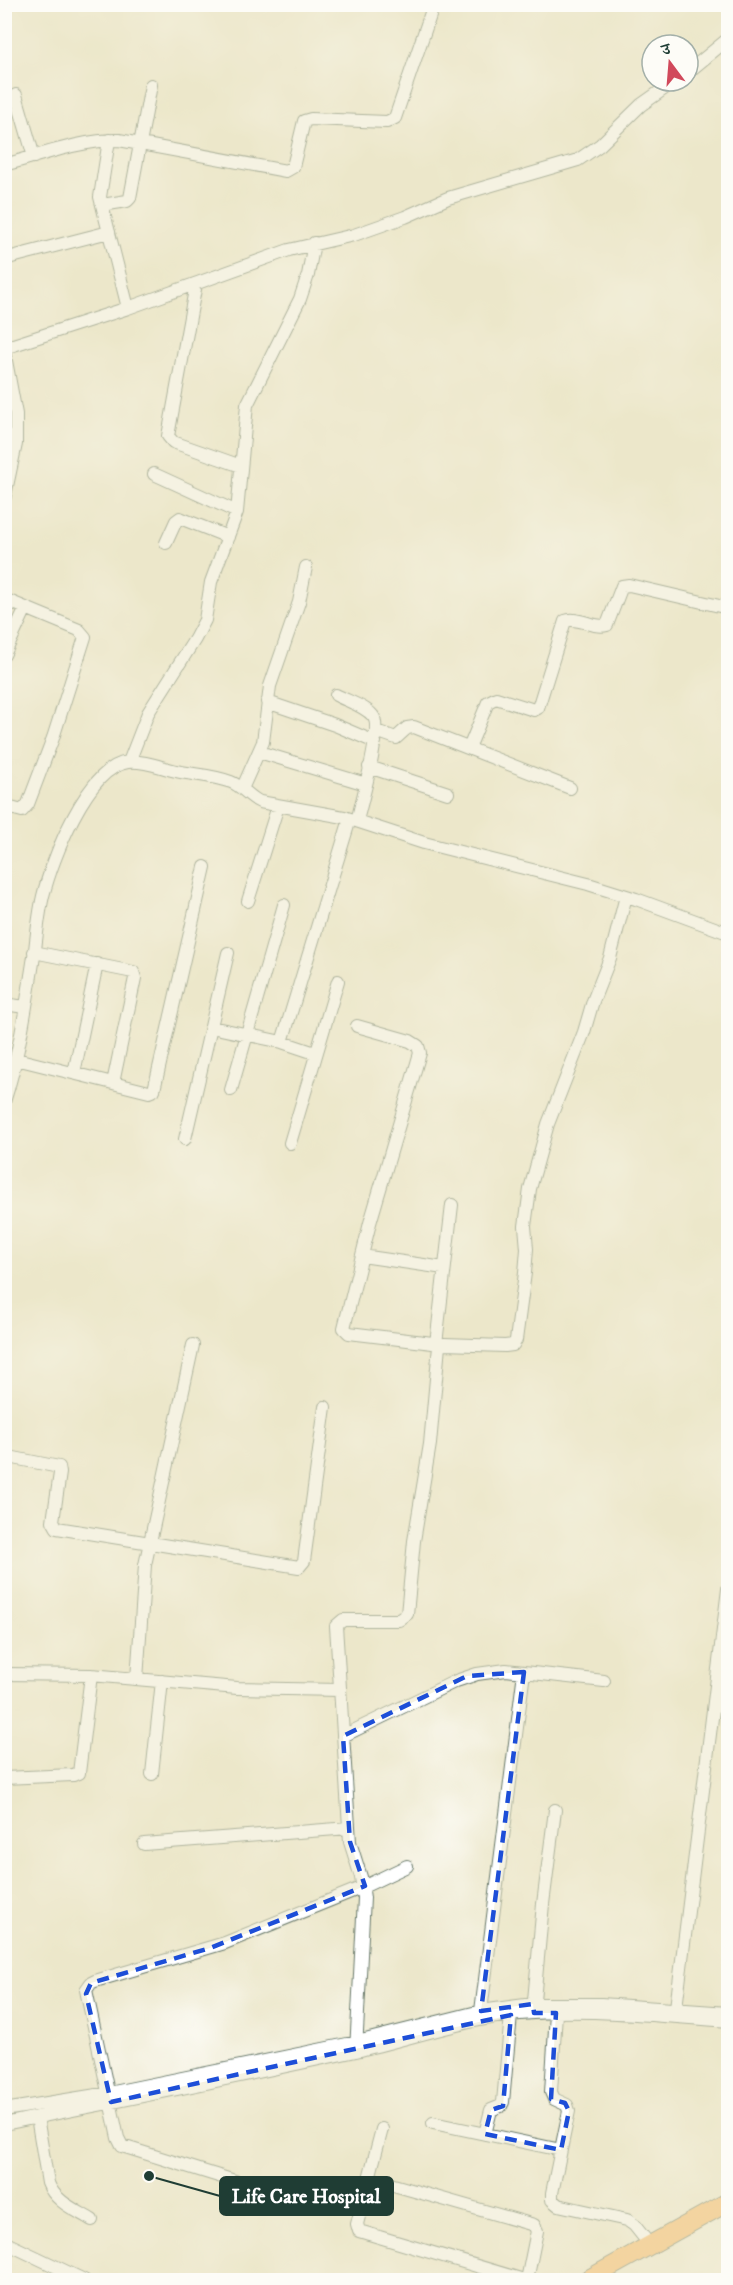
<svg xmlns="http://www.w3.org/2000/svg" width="733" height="2285" font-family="'IM FELL DW Pica','Noto Serif Devanagari',serif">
	<rect width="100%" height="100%" fill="#fdfcf7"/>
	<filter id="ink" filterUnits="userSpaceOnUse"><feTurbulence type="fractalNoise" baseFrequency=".0167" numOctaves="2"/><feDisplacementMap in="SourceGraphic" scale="12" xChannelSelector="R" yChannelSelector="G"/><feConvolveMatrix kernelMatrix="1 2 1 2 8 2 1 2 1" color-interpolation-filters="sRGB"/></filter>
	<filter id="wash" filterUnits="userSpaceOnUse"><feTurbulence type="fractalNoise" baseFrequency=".008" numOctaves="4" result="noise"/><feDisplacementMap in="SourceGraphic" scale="24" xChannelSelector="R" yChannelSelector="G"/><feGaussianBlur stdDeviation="1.35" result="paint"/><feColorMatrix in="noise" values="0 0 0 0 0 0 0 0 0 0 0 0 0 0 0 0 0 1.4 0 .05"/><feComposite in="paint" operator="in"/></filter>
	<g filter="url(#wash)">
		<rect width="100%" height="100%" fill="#ece7cb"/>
	</g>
	<g filter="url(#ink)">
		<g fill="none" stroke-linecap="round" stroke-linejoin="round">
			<g stroke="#677869" stroke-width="14">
				<path id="minor" d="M688,72L728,39
					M16,95L34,157
					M109,140L100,197L128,308
					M4,165C42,155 80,140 119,140L286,171L293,167L304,121L311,119L387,122L395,118L434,4
					M102,205L127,201L130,198L151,85
					M4,259L109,232
					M196,284L168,436L173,442L241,466
					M4,348L128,308L289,250L354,235L405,217L448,198L578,160L600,145L641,105L675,81
					M4,350L16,414V444L4,500
					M154,474L237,512
					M166,543L176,521L180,518L228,537
					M4,599L79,630L85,637L53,738L28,804L22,811L4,806
					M4,655L26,608
					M336,695C347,701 365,706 373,716C383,727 361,804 357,821
					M267,702L335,725L375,742
					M376,731L396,738L407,728L414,727L570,788
					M469,748L488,702L496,698L534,710L538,708L565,621C579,616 593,629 607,625L622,586L629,585L728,608
					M259,752L366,784
					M129,762L148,713L195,639L205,620L211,582L237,512L247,405L300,299L308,275L314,243
					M369,767L448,793
					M242,789L263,742L270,686L299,602L306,567
					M248,901L278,806
					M34,952L133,972L135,978L113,1083
					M4,1004L25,1007
					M357,1026L410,1041L418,1046L420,1053L370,1223L344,1328L349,1333L441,1344
					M211,1027L282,1042L315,1053
					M282,1042L350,819
					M16,1059L149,1092L154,1090L205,867
					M74,1073L97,964
					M231,1090L284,905
					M4,1102C20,1053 27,1000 35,950C37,932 39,913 43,896C52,860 87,767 128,762C145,760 164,769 181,772C198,775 215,776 231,782C242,786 249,797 260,802L344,817L424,843L588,884L636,899L728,933
					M185,1139L228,953
					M290,1143L338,981
					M362,1256L444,1268
					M436,1344L452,1205
					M4,1456L59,1467L60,1473L53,1521L57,1528L299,1567L304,1561L325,1407
					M4,1674L91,1675L237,1688L340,1690
					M137,1679L145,1565L193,1345
					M343,1736L456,1681L477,1674L506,1670L604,1681
					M152,1774L162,1681
					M4,1778L73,1775L79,1773L91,1675
					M144,1844L349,1828
					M676,2008L728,1589
					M481,2011L524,1672
					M533,2011L543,1904L555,1810
					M556,2013L551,2092L554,2099L567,2105L569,2111L552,2193V2200L558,2205L627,2220L634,2225L650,2245
					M356,2051L364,1898L361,1877L350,1842L336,1626L343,1620H399L407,1614L414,1541L430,1444L439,1346L444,1344L505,1346L513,1345L516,1340L525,1273L527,1249L525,1226L530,1189L548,1124L584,1032L593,1001L610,958L626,896
					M4,2110L109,2093L357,2042L481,2011L510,2007L533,2004H601L728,2013
					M37,2117L48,2183C55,2202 76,2210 92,2220
					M433,2123L561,2150
					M4,2124C122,2100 239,2077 356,2051C414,2038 473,2016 533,2013C598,2009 664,2016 728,2021
					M382,2129L357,2224L359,2231L524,2280
					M485,2134L491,2110L501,2106L503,2102L511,2015
					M369,2178L534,2225L537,2231L527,2280
					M254,2187L122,2146L118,2138L86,1990L91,1983L95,1981L225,1943L363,1887L407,1866
					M4,2242L84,2280"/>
			</g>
			<g stroke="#677869" stroke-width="20">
				<path id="highway" d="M587,2280L728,2202"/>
			</g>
			<use href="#minor" stroke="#fff" stroke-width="12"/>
			<use href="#highway" stroke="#fbbd6e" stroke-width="18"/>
		</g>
	</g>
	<path d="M0 0H733V2285H0ZM524,1672L481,2011L533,2004L534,2013H556L551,2099L565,2103L569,2111L561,2150L485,2134L491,2110L503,2106L511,2015L111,2102L86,1994L91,1983L210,1948L365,1886L350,1842L343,1736L467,1676Z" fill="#ece7cb" fill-opacity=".55" fill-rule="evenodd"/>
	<path fill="none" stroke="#1d4ed8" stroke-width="4.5" stroke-dasharray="12 8" stroke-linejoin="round" d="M524,1672L481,2011L533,2004L534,2013H556L551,2099L565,2103L569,2111L561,2150L485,2134L491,2110L503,2106L511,2015L111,2102L86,1994L91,1983L210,1948L365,1886L350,1842L343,1736L467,1676Z"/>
	<path fill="none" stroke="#1f3d34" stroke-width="2" d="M149 2176L220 2196"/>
	<circle fill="#1f3d34" stroke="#fdfcf7" stroke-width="2" cx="149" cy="2176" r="6"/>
	<rect fill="#1f3d34" stroke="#1f3d34" stroke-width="2" x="220" y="2177" width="173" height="38" rx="6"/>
	<g font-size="20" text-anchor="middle" font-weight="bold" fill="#fff">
		<text x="306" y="2203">Life Care Hospital</text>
	</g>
	<rect width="733" height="2285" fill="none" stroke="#fdfcf7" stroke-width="24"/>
	<g transform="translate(670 63) rotate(344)"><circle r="28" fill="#fdfcf7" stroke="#a4b0a9" stroke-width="1.5"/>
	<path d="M0-4.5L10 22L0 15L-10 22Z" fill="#d1495b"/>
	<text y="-9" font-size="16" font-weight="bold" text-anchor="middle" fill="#1f3d34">उ</text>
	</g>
</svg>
